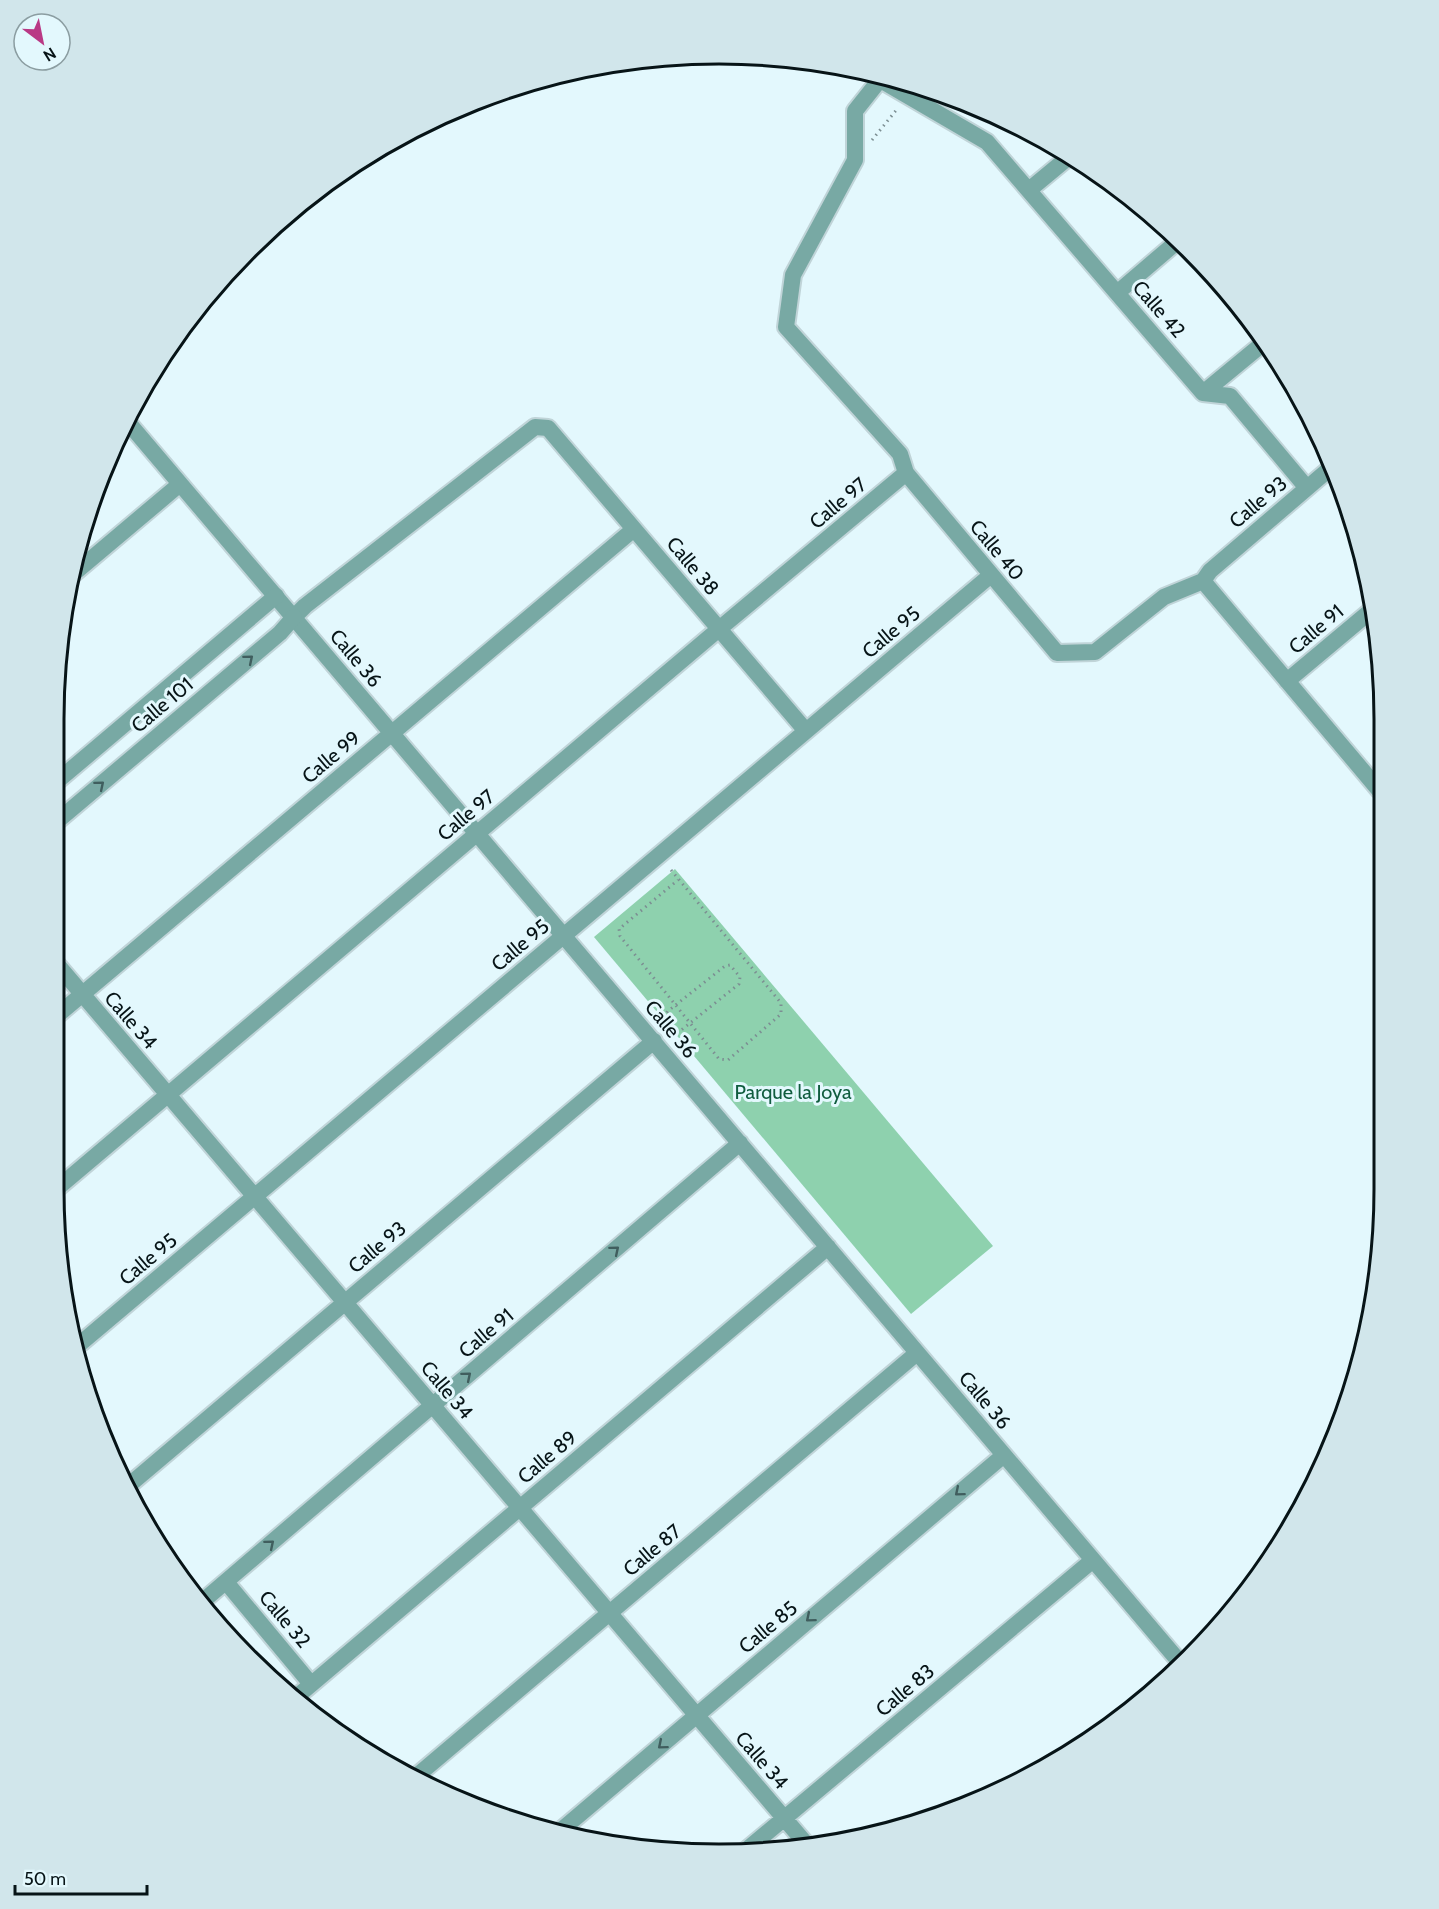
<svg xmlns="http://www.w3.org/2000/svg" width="1439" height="1909" font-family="Cabin,sans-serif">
	<rect width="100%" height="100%" fill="#e3f8fd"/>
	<path fill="#8ed1ae" d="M675,869L993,1246L911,1314L594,937Z"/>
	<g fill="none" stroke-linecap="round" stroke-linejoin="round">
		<g stroke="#c0d4d8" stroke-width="20">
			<path id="minor" d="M882,77L855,111V160L793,275L786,327L900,454L906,473L1057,653L1095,652L1164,597L1203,581L1210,571L1334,465
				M879,79L987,142L1203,393L1230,396L1307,488
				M1029,190L1070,156
				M1117,293L1179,240
				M1203,393L1266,341
				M126,420L1183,1666
				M72,575L180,484
				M1203,581L1379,790
				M294,617L305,606L535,427L548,428L806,731
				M1287,681L1373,609
				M55,962L807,1845
				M54,1018L634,529
				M54,1191L719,629L906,473
				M75,1348L991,575
				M128,1486L654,1041
				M226,1582L311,1684
				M203,1601L740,1143
				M294,1699L828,1247
				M413,1779L917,1353
				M559,1832L1004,1455
				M744,1852L1093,1560"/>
		</g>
		<g stroke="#c0d4d8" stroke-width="20">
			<path id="tertiary" d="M55,783L276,596
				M55,823L280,633L294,617"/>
		</g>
		<path stroke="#7c8e92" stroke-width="3" stroke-dasharray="1.5 4.5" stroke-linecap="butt" d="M872,140L898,108
			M671,870L781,1003V1014L728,1060L719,1059L620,936L619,929L678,880
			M664,1024L665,1015L668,1011L725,966L730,965L740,977L739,984L680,1031L669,1030"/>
		<use href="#minor" stroke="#78a9a4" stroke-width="16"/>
		<use href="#tertiary" stroke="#78a9a4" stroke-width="16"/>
	</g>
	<defs><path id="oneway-chevron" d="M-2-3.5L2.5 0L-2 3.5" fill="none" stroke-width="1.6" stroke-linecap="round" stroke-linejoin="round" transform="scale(1.5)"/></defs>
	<g stroke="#405e5e">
		<use href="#oneway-chevron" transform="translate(249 659) rotate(-40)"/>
		<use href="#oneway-chevron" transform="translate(100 785) rotate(-40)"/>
		<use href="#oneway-chevron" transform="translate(615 1250) rotate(-40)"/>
		<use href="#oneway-chevron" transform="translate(467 1376) rotate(-40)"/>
		<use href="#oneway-chevron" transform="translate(959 1492) rotate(140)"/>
		<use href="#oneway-chevron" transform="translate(270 1544) rotate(-40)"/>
		<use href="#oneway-chevron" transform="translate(810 1618) rotate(140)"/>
		<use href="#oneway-chevron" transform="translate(662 1745) rotate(140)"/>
	</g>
	<g text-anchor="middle" stroke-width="6" stroke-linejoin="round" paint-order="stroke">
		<g font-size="20" fill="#071417" stroke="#e3f8fd">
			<text transform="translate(1159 309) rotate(49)" y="7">Calle 42</text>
			<text transform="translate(1258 502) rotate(-40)" y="7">Calle 93</text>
			<text transform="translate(838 503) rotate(-40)" y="7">Calle 97</text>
			<text transform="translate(997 550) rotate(50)" y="7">Calle 40</text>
			<text transform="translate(693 566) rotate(50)" y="7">Calle 38</text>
			<text transform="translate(1316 629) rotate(-40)" y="7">Calle 91</text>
			<text transform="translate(891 632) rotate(-40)" y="7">Calle 95</text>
			<text transform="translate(356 658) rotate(50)" y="7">Calle 36</text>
			<text transform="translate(162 705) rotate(-40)" y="7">Calle 101</text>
			<text transform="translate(331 757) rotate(-40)" y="7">Calle 99</text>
			<text transform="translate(466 815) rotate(-40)" y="7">Calle 97</text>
			<text transform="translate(520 945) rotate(-40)" y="7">Calle 95</text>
			<text transform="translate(131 1020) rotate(49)" y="7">Calle 34</text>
			<text transform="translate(671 1029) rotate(50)" y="7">Calle 36</text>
			<text transform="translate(377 1247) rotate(-40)" y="7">Calle 93</text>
			<text transform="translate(148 1259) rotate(-40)" y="7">Calle 95</text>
			<text transform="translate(486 1333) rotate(-40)" y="7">Calle 91</text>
			<text transform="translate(447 1390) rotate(50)" y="7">Calle 34</text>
			<text transform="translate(985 1400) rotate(50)" y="7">Calle 36</text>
			<text transform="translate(547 1457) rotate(-40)" y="7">Calle 89</text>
			<text transform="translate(652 1550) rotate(-40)" y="7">Calle 87</text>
			<text transform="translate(285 1619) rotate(50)" y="7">Calle 32</text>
			<text transform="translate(768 1627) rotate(-40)" y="7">Calle 85</text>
			<text transform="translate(905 1690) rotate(-40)" y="7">Calle 83</text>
			<text transform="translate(762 1760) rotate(49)" y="7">Calle 34</text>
		</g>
		<g font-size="20" fill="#105d3f" stroke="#e3f8fd">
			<text x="793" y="1099">Parque la Joya</text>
		</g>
	</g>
	<path d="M0 0H1439V1909H0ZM719 64H719A655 655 0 0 1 1374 719V1189A655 655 0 0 1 719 1844H719A655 655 0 0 1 64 1189V719A655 655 0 0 1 719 64Z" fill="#d1e6eb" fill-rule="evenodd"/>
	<path fill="none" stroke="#071417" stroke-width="3" d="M719 64H719A655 655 0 0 1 1374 719V1189A655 655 0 0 1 719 1844H719A655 655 0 0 1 64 1189V719A655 655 0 0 1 719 64Z"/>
	<g transform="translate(42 42) rotate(148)"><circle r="28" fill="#e3f8fd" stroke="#8b9da1" stroke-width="1.5"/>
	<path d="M0-4.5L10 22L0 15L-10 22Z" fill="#b93985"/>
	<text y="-9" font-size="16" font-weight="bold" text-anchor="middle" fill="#071417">N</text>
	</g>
	<path d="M15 1885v9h132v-9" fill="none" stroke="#071417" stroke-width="3"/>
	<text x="24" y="1885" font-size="18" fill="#071417" stroke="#e3f8fd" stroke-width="4.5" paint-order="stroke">50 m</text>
</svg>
